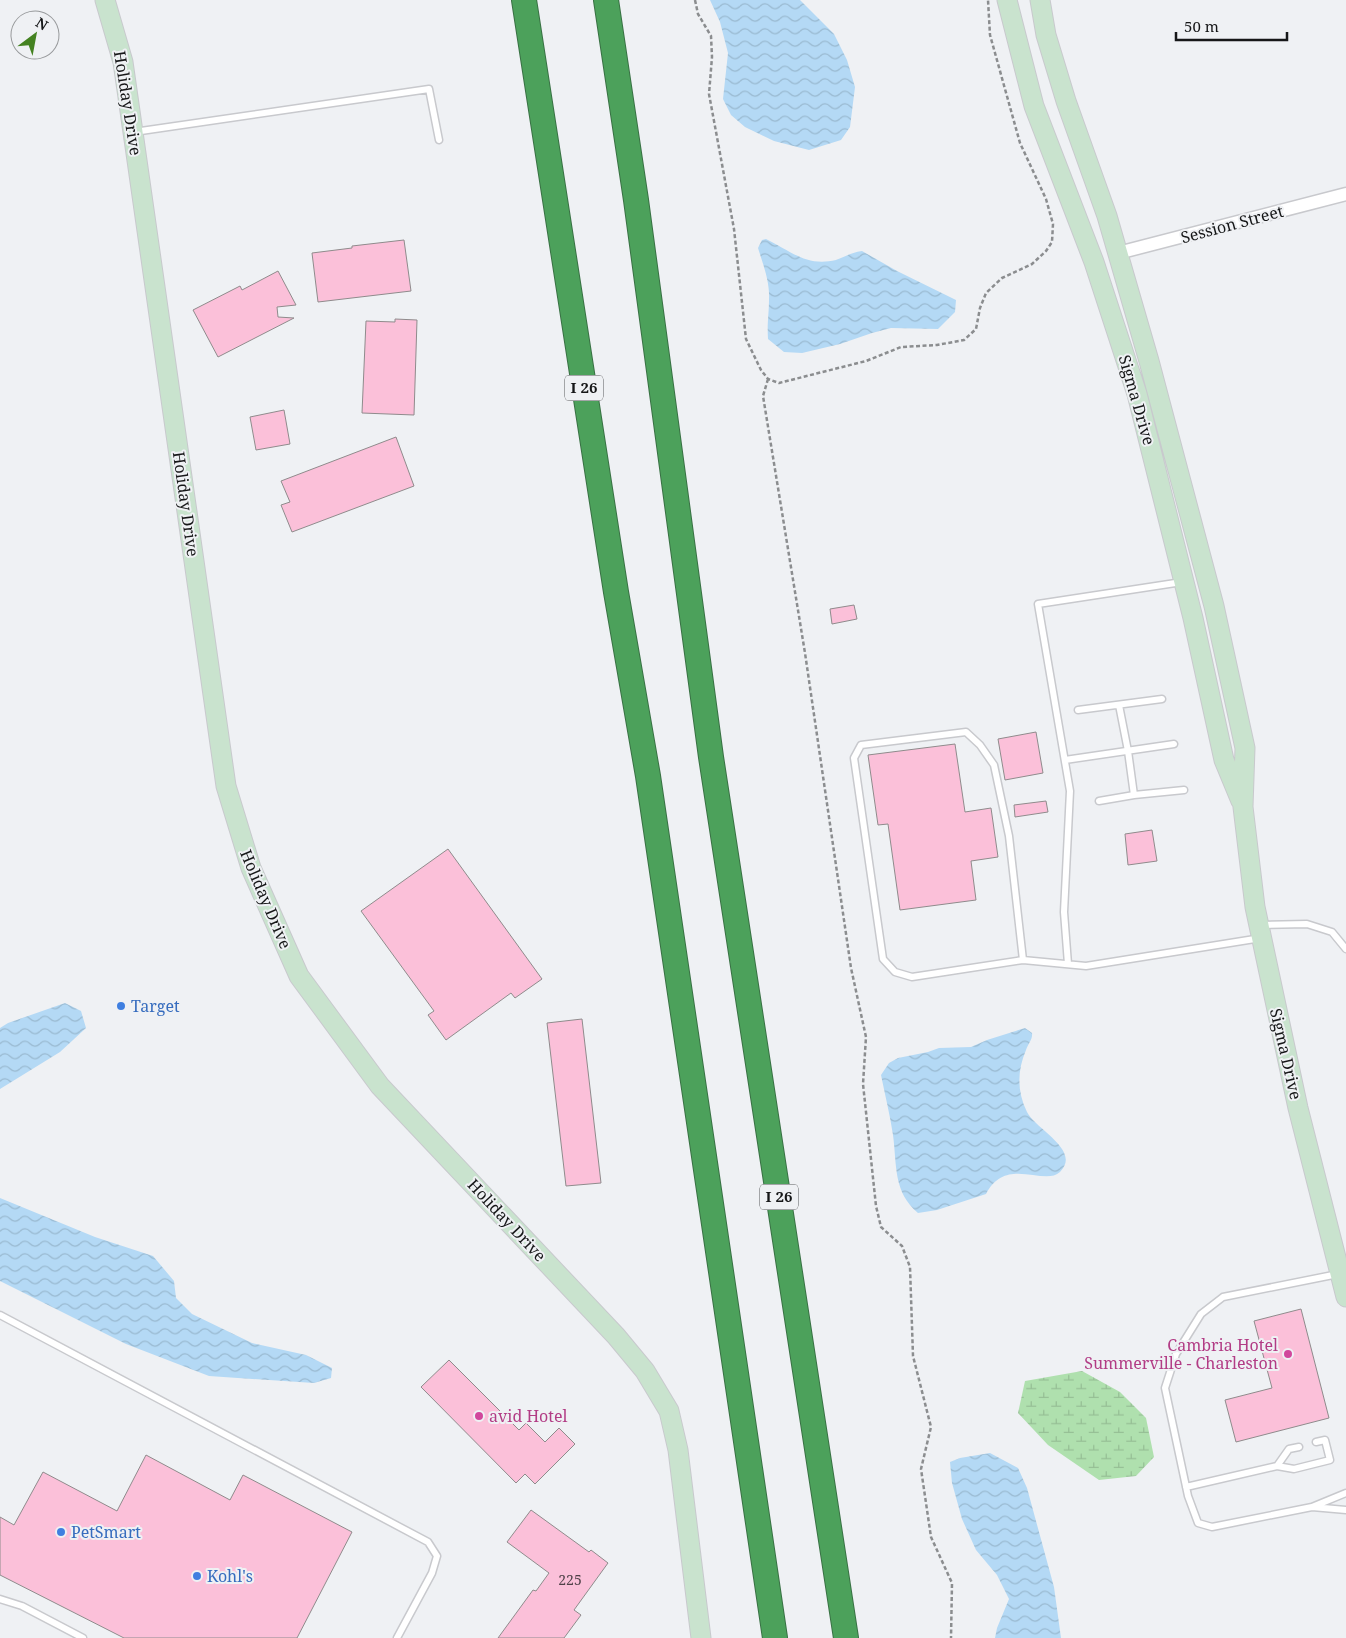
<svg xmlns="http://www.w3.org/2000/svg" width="1346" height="1638" font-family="'Noto Serif',serif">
	<defs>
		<pattern id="wetland-marsh" width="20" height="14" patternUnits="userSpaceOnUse" patternTransform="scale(1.25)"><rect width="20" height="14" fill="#afe0ae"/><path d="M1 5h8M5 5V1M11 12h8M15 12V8" fill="none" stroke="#96bf95"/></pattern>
		<pattern id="water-waves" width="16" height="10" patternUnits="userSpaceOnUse" patternTransform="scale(1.25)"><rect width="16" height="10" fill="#b4d9f5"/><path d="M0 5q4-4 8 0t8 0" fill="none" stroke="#9abad1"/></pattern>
	</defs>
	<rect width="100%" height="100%" fill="#eff1f4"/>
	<path fill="url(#wetland-marsh)" d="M1082,1371L1120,1392L1146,1418L1154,1457L1136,1476L1099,1480L1048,1445L1018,1413L1025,1381Z"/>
	<path fill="url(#water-waves)" d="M710,0H800L834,34L847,60L855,87L850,127L841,140L809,150L774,141L745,127L731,115L723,99L728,53L720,22Z
		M766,239C791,251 806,267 836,260C845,257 852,252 862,251L897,271L956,300L955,312L938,329L891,328L872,333L840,344L802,353L784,352L768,339C767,323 769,314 769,299C770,282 763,264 758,248L762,240Z
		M65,1003L81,1011L86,1028L60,1052L0,1089V1028L8,1023Z
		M1025,1028L1032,1033C1033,1039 1028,1044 1026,1050C1017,1071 1017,1092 1027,1112C1035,1129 1082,1150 1060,1172C1044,1187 1006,1155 986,1194L937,1210L918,1213C893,1192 897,1165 893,1135C890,1115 885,1095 881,1075L889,1063L898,1058L928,1052L939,1048L971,1047L987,1040Z
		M0,1198L95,1237L153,1256L174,1281L176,1298L192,1314L252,1343L306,1355L332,1368L331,1378L314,1383L209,1376L126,1344L0,1281Z
		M990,1453L1018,1468L1027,1488L1054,1587L1061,1638H995L997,1628L1009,1599L997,1575L976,1550L962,1519L952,1483L950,1462L960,1458Z"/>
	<path fill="#fbc0d9" stroke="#8f8b8c" d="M404,240L411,291L318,302L312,253L352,248V246Z
		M278,271L296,305L277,307L278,317L294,318L218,357L193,310L240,286L242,290Z
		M395,319L417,320L414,415L362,413L366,321L395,322Z
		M284,410L290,444L256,450L250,417Z
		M396,437L414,486L292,532L281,505L290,502L281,481Z
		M854,605L857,619L832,624L830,609Z
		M1036,732L1043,773L1005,780L998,739Z
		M955,744L965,812L991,808L998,857L971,861L976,900L900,910L888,824L878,825L868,755Z
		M1046,801L1048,812L1015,817L1014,805Z
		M1152,830L1157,861L1128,865L1125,834Z
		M448,849L542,979L515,998L511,993L446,1040L428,1015L434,1011L361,911Z
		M582,1019L601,1183L566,1186L547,1023Z
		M1301,1309L1329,1418L1236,1442L1225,1400L1272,1388L1254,1321Z
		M449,1360L519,1430L526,1423L545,1442L559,1428L575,1444L535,1484L525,1474L516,1483L421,1387Z
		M146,1455L230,1500L243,1475L352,1532L297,1638H124L0,1575V1517L14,1525L43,1472L117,1511Z
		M531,1510L589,1552L591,1550L608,1563L574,1610L581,1615L564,1638H498L533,1590L536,1591L549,1573L507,1542Z"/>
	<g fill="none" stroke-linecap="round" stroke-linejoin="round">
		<g stroke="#c8c9cd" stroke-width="9">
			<path id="lane" d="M134,132L429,89L439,140
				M1078,710L1162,699
				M1065,760L1174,744
				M1134,795L1184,790
				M1099,801L1134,795L1128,751L1119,705
				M1260,925L1307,924L1332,932L1346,949
				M1023,960L1009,836L994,765L980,745L966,732L861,745L854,758L883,959L895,972L912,977L1023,960L1086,966L1261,938
				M1068,964L1064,912L1070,791L1038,604L1182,582
				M0,1315L428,1542L437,1556L432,1573L397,1638
				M1299,1447L1289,1449L1277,1466L1294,1469L1330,1460L1325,1440L1316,1442
				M1186,1487L1277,1466
				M1346,1493L1312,1507L1346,1510
				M1312,1507L1212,1527L1198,1523L1188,1496L1165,1388L1176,1354L1201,1314L1223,1297L1338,1274
				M0,1599L22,1606L83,1638"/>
		</g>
		<g stroke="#c8c9cd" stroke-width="15">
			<path id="street" d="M1118,253L1346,194"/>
		</g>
		<g stroke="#c8c9cd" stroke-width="21">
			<path id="secondary" d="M105,0L123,62L226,786L251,868L299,976L380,1086L616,1336L645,1371L669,1411L678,1450L701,1638
				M1007,0L1034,106L1094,262L1137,394L1193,618L1224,760L1241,801
				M1040,0L1046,35L1066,101L1107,216L1149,361L1214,606L1245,748L1243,807L1255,907L1298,1108L1346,1297"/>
		</g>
		<g stroke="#397144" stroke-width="26">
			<path id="highway" d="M524,0L616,592L648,776L775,1638
				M606,0L636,200L711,757L846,1638"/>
		</g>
		<path stroke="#8b8d8f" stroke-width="2.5" stroke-dasharray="4 2.5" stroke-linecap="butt" d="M695,0L698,14L711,36L712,57L709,94L734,229L746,339L761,370L768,379L779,383L866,361L901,347L937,345L964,340L976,329L980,308L986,293L1002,278L1032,264L1046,251L1052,242L1053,224L1046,199L1020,143L990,35L988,0
			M768,379L763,396L805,653L851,968L866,1037L863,1084L876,1206L881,1227L902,1246L910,1267L913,1356L931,1427L921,1469L931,1537L952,1583L951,1638"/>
		<use href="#lane" stroke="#fff" stroke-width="6"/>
		<use href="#street" stroke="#fff" stroke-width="12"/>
		<use href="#secondary" stroke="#c9e3ce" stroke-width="19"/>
		<use href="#highway" stroke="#4ca15b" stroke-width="24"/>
	</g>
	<g fill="#3f7fe0" stroke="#eff1f4" stroke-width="2">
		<circle cx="121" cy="1006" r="5"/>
		<circle cx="61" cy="1532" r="5"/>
		<circle cx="197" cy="1576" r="5"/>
	</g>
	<g fill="#d1479c" stroke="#eff1f4" stroke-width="2">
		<circle cx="1288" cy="1354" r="5"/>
		<circle cx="479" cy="1416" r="5"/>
	</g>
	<g text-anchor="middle" stroke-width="4" stroke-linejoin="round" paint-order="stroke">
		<g font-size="14" fill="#4f4148">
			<text x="570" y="1585">225</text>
		</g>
		<g fill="#eff1f4" stroke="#57585a" stroke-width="1">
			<rect x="565" y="375.5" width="38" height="25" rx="4"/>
			<rect x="760" y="1184.5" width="38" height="25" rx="4"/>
		</g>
		<g font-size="15" font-weight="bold" fill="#161718">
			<text x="584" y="393">I 26</text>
			<text x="779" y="1202">I 26</text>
		</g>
		<g font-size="16" fill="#161718" stroke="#eff1f4">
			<text transform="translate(128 103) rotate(81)" y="6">Holiday Drive</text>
			<text transform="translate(1232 224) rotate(-15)" y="6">Session Street</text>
			<text transform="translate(1137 400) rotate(74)" y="6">Sigma Drive</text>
			<text transform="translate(186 504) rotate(82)" y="6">Holiday Drive</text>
			<text transform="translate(266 899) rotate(67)" y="6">Holiday Drive</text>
			<text transform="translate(1286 1054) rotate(77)" y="6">Sigma Drive</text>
			<text transform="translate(507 1220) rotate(47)" y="6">Holiday Drive</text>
		</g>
		<g font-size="16" fill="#366cbe" stroke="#eff1f4" text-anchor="start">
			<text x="131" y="1012">Target</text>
			<text x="71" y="1538">PetSmart</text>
			<text x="207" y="1582">Kohl's</text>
		</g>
		<g font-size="16" fill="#b23c85" stroke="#eff1f4" text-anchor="end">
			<text x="1278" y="1351">Cambria Hotel<tspan x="1278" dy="18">Summerville - Charleston</tspan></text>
			<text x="489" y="1422" text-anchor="start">avid Hotel</text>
		</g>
	</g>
	<g transform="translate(35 35) rotate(32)"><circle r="24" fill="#eff1f4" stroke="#989a9c"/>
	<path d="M0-4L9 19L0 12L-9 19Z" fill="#448221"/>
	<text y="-8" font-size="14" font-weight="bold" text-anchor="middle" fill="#161718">N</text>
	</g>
	<path d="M1176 32v8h111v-8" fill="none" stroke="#161718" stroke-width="2.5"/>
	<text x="1184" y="32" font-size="15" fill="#161718" stroke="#eff1f4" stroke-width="4" paint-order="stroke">50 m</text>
</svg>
